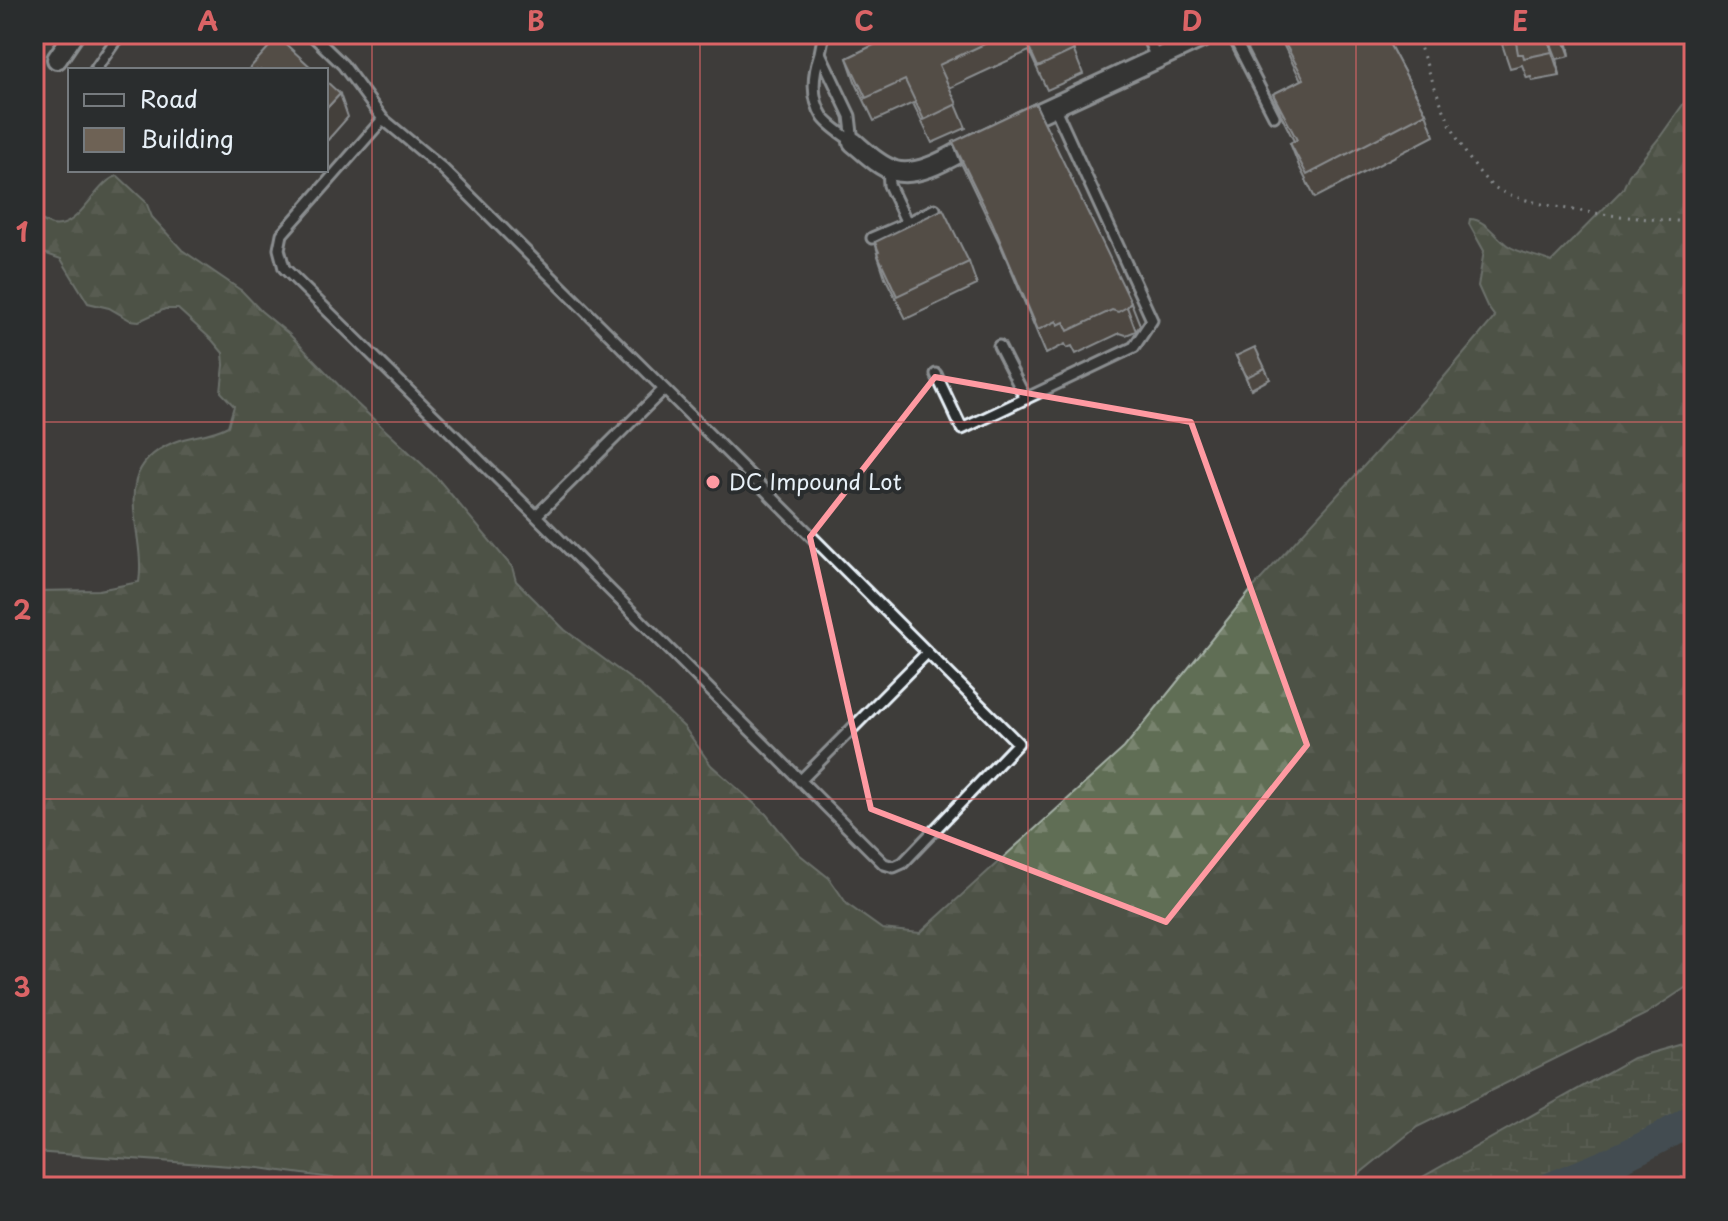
<svg xmlns="http://www.w3.org/2000/svg" width="1728" height="1221" font-family="'Playpen Sans',sans-serif">
	<defs>
		<pattern id="forest-firs" width="22" height="20" patternUnits="userSpaceOnUse" patternTransform="scale(2)"><rect width="22" height="20" fill="#616e55"/><path d="M5 1l3.5 6h-7zM16 11l3.5 6h-7z" fill="#78836e"/></pattern>
		<pattern id="wetland-marsh" width="20" height="14" patternUnits="userSpaceOnUse" patternTransform="scale(2)"><rect width="20" height="14" fill="#616e55"/><path d="M1 5h8M5 5V1M11 12h8M15 12V8" fill="none" stroke="#78836e"/></pattern>
		<pattern id="water-rules" width="6" height="5" patternUnits="userSpaceOnUse" patternTransform="scale(2)"><rect width="6" height="5" fill="#4a616e"/><path d="M0 2.5h6" fill="none" stroke="#647883"/></pattern>
	</defs>
	<rect width="100%" height="100%" fill="#3e3d3a"/>
	<filter id="ink" filterUnits="userSpaceOnUse"><feTurbulence type="fractalNoise" baseFrequency=".0125" numOctaves="2"/><feDisplacementMap in="SourceGraphic" scale="16" xChannelSelector="R" yChannelSelector="G"/><feConvolveMatrix kernelMatrix="1 2 1 2 8 2 1 2 1" color-interpolation-filters="sRGB"/></filter>
	<g filter="url(#ink)">
		<path fill="url(#forest-firs)" stroke="#a4b0a6" stroke-width="2" d="M1694,89V982L1646,1014L1417,1127L1343,1187H398L259,1168L34,1152V591L99,590L139,582C147,530 105,471 174,442C194,434 207,437 228,426L234,406L221,392L224,365L223,353L212,340L178,309H165L139,321L130,320L109,308L88,303L61,259L41,252L34,258V217C40,219 46,223 52,225C79,231 96,180 118,176L146,202L152,217L182,250L242,291L261,311L289,334L355,402L438,479L512,567L516,581L565,630L644,689L684,727L711,765L766,814L799,854L829,878L847,904L882,929L920,933L1124,748L1252,589L1433,390L1495,317L1487,306L1478,286L1484,251L1469,224L1470,219C1485,219 1495,236 1507,245C1519,254 1538,255 1551,262L1623,189L1629,175L1660,137Z"/>
		<path fill="url(#wetland-marsh)" stroke="#a4b0a6" stroke-width="2" d="M1686,1043L1693,1086L1692,1099L1661,1140L1577,1187H1405L1633,1058Z"/>
		<path fill="url(#water-rules)" stroke="#899ba5" stroke-width="2" d="M34,1177L135,1187H34Z"/>
		<g fill="none" stroke-linecap="round" stroke-linejoin="round">
			<path stroke="#4a616e" stroke-width="30" d="M1551,1187C1601,1167 1649,1147 1694,1118"/>
			<g stroke="#e8f1f8" stroke-width="15">
				<path id="lane" d="M311,34L343,65L383,119L282,234L279,249L284,268L536,516L664,389L442,168L383,119
					M1146,34L1156,58
					M1232,34L1274,116
					M820,53L850,116L853,142C844,135 829,126 823,117C810,97 813,74 820,53Z
					M820,53L823,38
					M95,70L120,34
					M907,223L935,209
					M872,238L907,223L889,185L888,167
					M999,346L1026,399
					M936,374L962,429L1134,347L1152,320L1054,106
					M536,516L884,864L894,867L903,863L1018,743L664,389
					M800,781L927,653"/>
			</g>
			<g stroke="#e8f1f8" stroke-width="24">
				<path id="street" d="M57,59L74,34
					M1020,122L1210,34
					M853,142C865,152 879,166 895,171C922,178 956,153 979,142"/>
			</g>
			<path stroke="#e8f1f8" stroke-width="3" stroke-dasharray="2 6" stroke-linecap="butt" d="M1415,34C1435,84 1450,143 1489,183C1517,210 1652,220 1694,222
				M1668,1187L1694,1170"/>
			<use href="#lane" stroke="#2a2d2e" stroke-width="9"/>
			<use href="#street" stroke="#2a2d2e" stroke-width="18"/>
		</g>
		<path fill="#5f5449" stroke="#e8f1f8" stroke-width="2" d="M880,34H1067L1083,74L1047,90L1029,51L949,88L966,128L932,143L913,103L874,121L855,81L847,58L882,41Z
			M1278,34H1384L1426,113L1434,136L1315,198L1299,166L1290,143L1294,141L1282,117L1273,94L1301,80Z
			M1500,34H1566L1570,56L1557,59L1560,76L1532,81L1531,77L1527,78L1522,65L1510,68L1502,44Z
			M1035,103L1140,325L1136,331L1126,335L1120,333L1076,354L1072,346L1067,348L1065,344L1046,354L1001,246L962,165L953,142Z
			M875,242L969,262L977,285L906,319L885,277L877,253H878Z
			M1236,356L1265,368L1270,379L1251,389Z"/>
		<path fill="#4d453c" stroke="#e8f1f8" stroke-width="2" d="M1562,34H1566L1570,56Z
			M1548,36L1557,59L1560,76L1552,52Z
			M340,94L348,117L326,142V109Z
			M1131,302L1140,325L1136,331L1127,307Z"/>
		<path fill="#6e6255" stroke="#e8f1f8" stroke-width="2" d="M881,34H1006L939,65L957,104L924,120L905,80L866,98L847,58L884,40Z
			M1023,34H1067L1074,50L1038,67Z
			M1280,34H1384L1426,113L1307,175L1290,143L1297,140L1273,94L1304,79Z
			M1500,34H1556L1548,36L1552,52L1524,58L1523,54H1518L1516,42L1502,44Z
			M278,37L314,70H248Z
			M326,81L340,94L326,109Z
			M1035,103L1131,302L1127,307L1118,312L1112,310L1068,331L1064,322L1058,325L1057,321L1038,330L992,222L953,142Z
			M943,209L969,262L897,296L877,253L879,252L875,242Z
			M1255,347L1265,368L1247,377L1236,356Z"/>
	</g>
	<path d="M0 0H1728V1221H0ZM935,377L1191,422L1307,745L1166,922L871,809L810,537Z" fill="#3e3d3a" fill-opacity=".55" fill-rule="evenodd"/>
	<path fill="none" stroke="#ff9aa2" stroke-width="6" stroke-linejoin="round" d="M935,377L1191,422L1307,745L1166,922L871,809L810,537Z"/>
	<path fill="none" stroke="#db6466" stroke-width="2" stroke-opacity="0.55" d="M372,34V1187M700,34V1187M1028,34V1187M1356,34V1187M34,422H1694M34,799H1694"/>
	<circle fill="#ff9aa2" stroke="#2a2d2e" stroke-width="3" cx="713" cy="482" r="8"/>
	<g text-anchor="middle" stroke-width="8" stroke-linejoin="round" paint-order="stroke">
		<g font-size="22" fill="#e8f1f8" stroke="#2a2d2e" text-anchor="start">
			<text x="729" y="490">DC Impound Lot</text>
		</g>
	</g>
	<rect width="1728" height="1221" fill="none" stroke="#2a2d2e" stroke-width="88"/>
	<rect x="68" y="68" width="260" height="104" fill="#2a2d2e" stroke="#767b7f" stroke-width="2"/>
	<rect x="84" y="94" width="40" height="12" fill="#2a2d2e" stroke="#767b7f" stroke-width="2"/>
	<text x="140" y="108" font-size="24" fill="#e8f1f8">Road</text>
	<rect x="84" y="128" width="40" height="24" fill="#6e6255" stroke="#767b7f" stroke-width="2"/>
	<text x="140" y="148" font-size="24" fill="#e8f1f8">Building</text>
	<rect x="44" y="44" width="1640" height="1133" fill="none" stroke="#db6466" stroke-width="3"/>
	<g font-size="26" text-anchor="middle" font-weight="bold" fill="#db6466">
		<text x="208" y="31">A</text>
		<text x="536" y="31">B</text>
		<text x="864" y="31">C</text>
		<text x="1192" y="31">D</text>
		<text x="1520" y="31">E</text>
		<text x="22" y="242">1</text>
		<text x="22" y="620">2</text>
		<text x="22" y="997">3</text>
	</g>
</svg>
